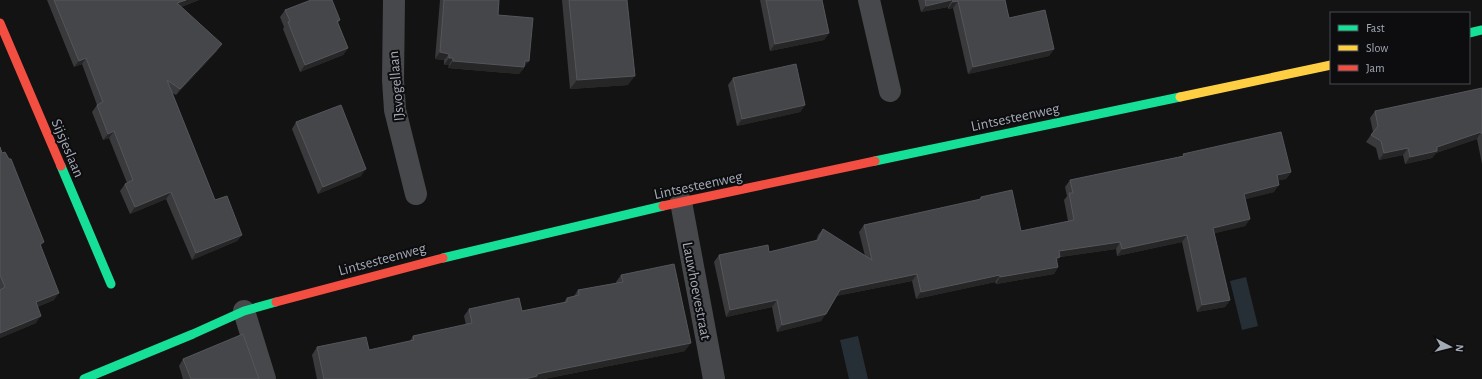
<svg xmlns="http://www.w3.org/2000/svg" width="1482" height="379" font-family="'Alegreya Sans',sans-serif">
	<rect width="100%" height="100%" fill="#131313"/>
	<path fill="#262f35" d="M1246,277L1258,326L1242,330L1230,281Z
		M858,336L868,379H849L840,340Z"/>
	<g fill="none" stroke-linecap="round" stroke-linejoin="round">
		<path stroke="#47484c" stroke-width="22" d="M394,0L393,80L395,110L416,194
			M869,0L890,91
			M681,202L714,379
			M244,311L265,379"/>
		<path stroke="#16e098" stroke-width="9" d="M1469,33L1482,30
			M875,161L1180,97
			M61,166L111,284
			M443,258L663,206
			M84,379L193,334L244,311L276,302"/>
		<path stroke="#ffcf43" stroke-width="9" d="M1180,97L1331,65"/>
		<path stroke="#f24e42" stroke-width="9" d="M0,23L61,166
			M663,206L875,161
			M276,302L443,258"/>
	</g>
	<path fill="#3a3a3d" d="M47,0H199L181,7L217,51L176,95L172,93L215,200L242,235L237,241L192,260L166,199L130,214L120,191L125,184L127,183L109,138L103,140L92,112L97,105L82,64L74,67Z
		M440,0H499L498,15L524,68L519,74L448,68L449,65H444V60L435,59Z
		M562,0H627L628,85L570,89Z
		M760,0H822L829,33L824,40L770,51Z
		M918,0H1005L1009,18L1054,49L1049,56L968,74L953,8L948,9V7L921,12Z
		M285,10L340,20L338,23L348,48L343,55L300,72L283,29L284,27L280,17Z
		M733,78L805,105L800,112L737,126L728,85Z
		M1482,88V164L1477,139L1436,153L1432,158L1405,164L1403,155L1379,160L1376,148L1366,142L1373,132L1370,118L1375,111Z
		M296,122L361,176L318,194L292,129Z
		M0,147L41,246L54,300L37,307L36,323L0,338Z
		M1183,154L1291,172L1286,179L1278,180L1274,192L1245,199L1250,219L1245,226L1214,233L1230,300L1225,307L1197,312L1182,242L1117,256L1116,249L1060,257L1057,261L1058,267L1054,274L996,284L995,282L916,299L912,281L836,296L821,321L777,332L772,307L726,317L714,262L719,255L769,252L816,241L818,235L823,229L865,256L859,232L864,225L979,200L981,197L1021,231L1068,221L1064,200L1067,196L1065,187L1070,180L1183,156Z
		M621,275L685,351L544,379H317L312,355L317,347L369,350L410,341L413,336L466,325L464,316L469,309L522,311L564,302L567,298L574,296L578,290L616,283V282Z
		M183,359L259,379H183L179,366Z"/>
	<path fill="#262627" d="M186,0H199L172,10L177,3Z
		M952,0L948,7L921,12L926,6Z
		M958,1L953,8L948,9L953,2Z
		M829,33L824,40L770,51L775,44Z
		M222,44L217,51L176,95L180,89Z
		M348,48L343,55L300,72L305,65Z
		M1054,49L1049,56L968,74L973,67Z
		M440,52L449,54L444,60L435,59Z
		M86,58L82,64L74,67L79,61Z
		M449,58H453L449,65H444Z
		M453,61H529L519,74L448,68Z
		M635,76L628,85L570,89L577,80Z
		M805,105L800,112L737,126L742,119Z
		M114,131L109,138L103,140L108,134Z
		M1481,132L1477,139L1436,153L1432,158L1405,164L1410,157Z
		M1408,148L1403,155L1379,160L1384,153Z
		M366,169L361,176L318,194L323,187Z
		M1291,172L1286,179L1272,182L1277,175Z
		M1279,185L1274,192L1239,201L1244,194Z
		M171,192L166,199L130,214L135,207Z
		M1250,219L1245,226L1208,235L1213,228Z
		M242,235L237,241L192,260L196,253Z
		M1187,235L1182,242L1117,256L1122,249Z
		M44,242L39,249L40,244Z
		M1120,242L1116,249L1060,257L1055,264L1052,265L1059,251Z
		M1058,267L1054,274L996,284L1000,277Z
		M917,274L912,281L836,296L840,290Z
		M1000,275L995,282L916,299L921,292Z
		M59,293L54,300L31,309L36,302Z
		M777,300L772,307L726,317L730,310Z
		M1230,300L1225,307L1197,312L1202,305Z
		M826,314L821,321L777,332L782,325Z
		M41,316L36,323L0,338V333Z
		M691,343L685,351L544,379H525L537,374Z"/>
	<path fill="#45464a" stroke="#54565b" d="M54,0H186L177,3L222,44L180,89L167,80L215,200L227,196L242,235L196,253L171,192L135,207L125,184L133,180L114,131L108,134L97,105L103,102L86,58L79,61Z
		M311,0H332L340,20L337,21L348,48L305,65L288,22L290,21L285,10Z
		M444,0H499L498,15L533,18L529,61H525L524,67L453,61V58H449V54L440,52Z
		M569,0H627L635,76L577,80Z
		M766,0H822L829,33L775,44Z
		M925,0H951L926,6Z
		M952,0H1005L1009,18L1045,10L1054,49L973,67L958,1L953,2Z
		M796,64L805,105L742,119L733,78Z
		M1482,88V134L1481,132L1437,147V151L1410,157L1408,148L1384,153L1381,141L1371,135L1378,126L1375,111Z
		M341,105L366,169L323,187L296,122Z
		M1281,132L1291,172L1277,175L1279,185L1244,194L1250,219L1213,228L1230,300L1202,305L1187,235L1122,249L1120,242L1059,251L1060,257L1056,258L1058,267L1000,277V275L921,292L917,274L840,290L826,314L782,325L777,300L730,310L719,255L768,245L769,252L818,240L823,229L872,260L864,225L981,199V197L1012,190L1021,231L1074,220L1069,193H1073L1070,180L1184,156L1183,154Z
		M0,147L2,153L5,152L9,159H11L44,242L40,244L59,293L36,302L41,316L0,333V290L5,287L0,275Z
		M674,264L691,343L537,374V376L525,379H324L317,347L366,337L369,350L414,340L413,336L472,323L469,309L519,298L522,311L567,302V298L579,295L578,290L623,282L621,275Z
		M243,334L259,379H191L183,359Z"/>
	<g text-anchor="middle" stroke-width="4" stroke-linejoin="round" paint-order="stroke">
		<g font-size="15" fill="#a3a9b5" stroke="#0d0d0f">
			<text transform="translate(396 86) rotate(-95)" y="5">IJsvogellaan</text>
			<text transform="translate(1015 117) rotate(-12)" y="5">Lintsesteenweg</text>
			<text transform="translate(68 148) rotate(67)" y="5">Sijsjeslaan</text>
			<text transform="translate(698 185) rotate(-12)" y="5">Lintsesteenweg</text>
			<text transform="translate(382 259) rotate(-15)" y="5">Lintsesteenweg</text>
			<text transform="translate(697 291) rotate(79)" y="5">Lauwhoevestraat</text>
		</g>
	</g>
	<rect x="1330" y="12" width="140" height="72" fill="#0d0d0f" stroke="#494b51"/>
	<rect x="1338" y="25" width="20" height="6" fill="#16e098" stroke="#494b51"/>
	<text x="1366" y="32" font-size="12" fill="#a3a9b5">Fast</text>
	<rect x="1338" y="45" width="20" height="6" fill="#ffcf43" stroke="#494b51"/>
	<text x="1366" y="52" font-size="12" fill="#a3a9b5">Slow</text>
	<rect x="1338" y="65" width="20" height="6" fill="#f24e42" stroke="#494b51"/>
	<text x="1366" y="72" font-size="12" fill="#a3a9b5">Jam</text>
	<g transform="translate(1450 347) rotate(97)" stroke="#0d0d0f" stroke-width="3" paint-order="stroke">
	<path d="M0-3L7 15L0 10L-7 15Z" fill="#a3a9b5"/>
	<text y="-6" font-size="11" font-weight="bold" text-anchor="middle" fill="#a3a9b5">N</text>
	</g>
</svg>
